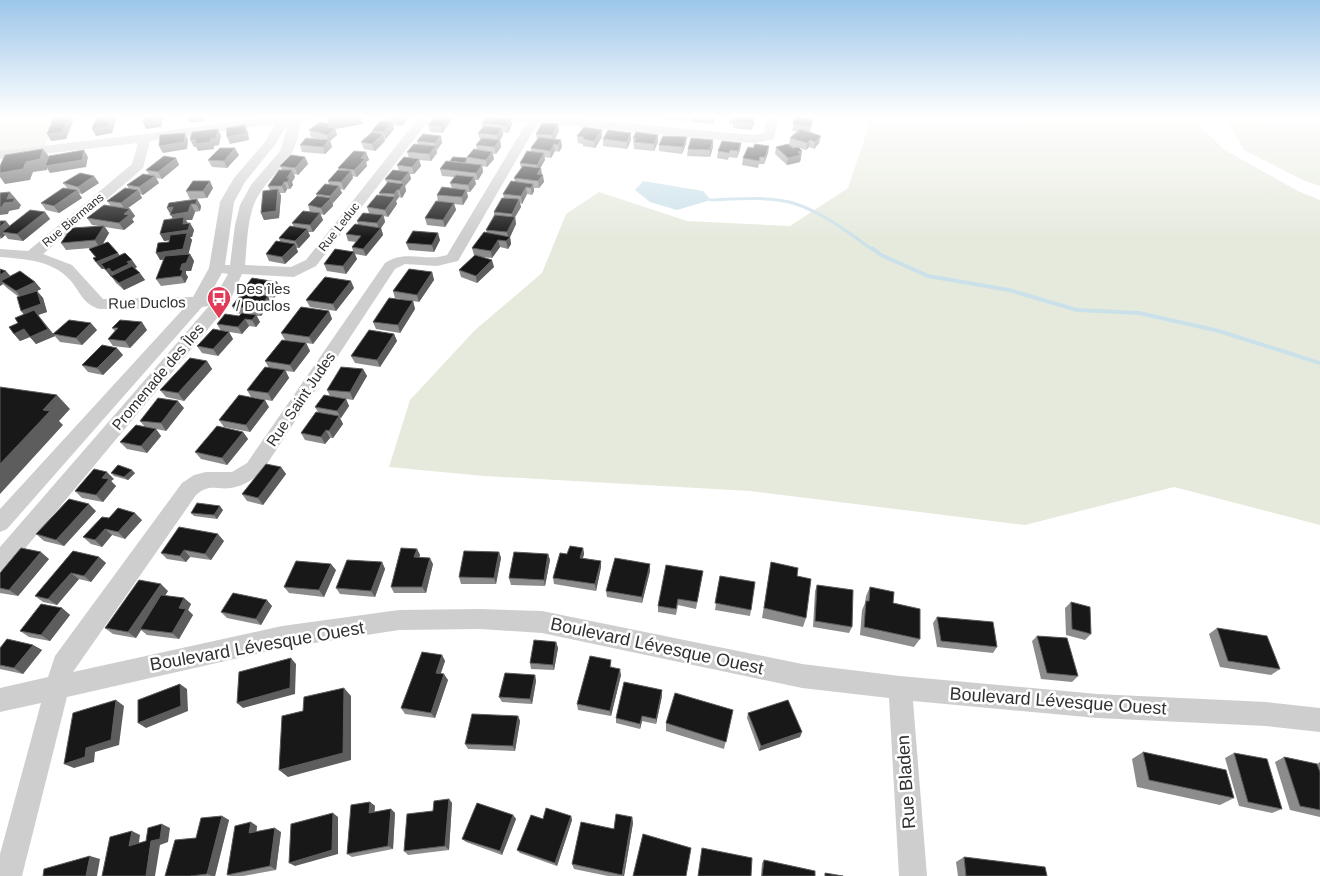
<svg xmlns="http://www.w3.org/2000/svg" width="1320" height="876" font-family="Arial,sans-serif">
	<rect width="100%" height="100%" fill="#fff"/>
	<path fill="#e6eadd" d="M11,116H59L42,150L0,155V124Z
		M872,116H1189L1225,150L1298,191L1320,200V525L1174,487L1025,525L750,491L484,476L389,467L410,400L475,330L542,273L566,214L599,192L687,221L790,226L848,188Z
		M1225,116H1320V186L1303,180L1244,150Z"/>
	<path fill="#cbe1ea" d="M643,181L703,191L711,200L677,210L650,202L635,190Z"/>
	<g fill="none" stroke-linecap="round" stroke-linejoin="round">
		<path stroke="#cbe1ea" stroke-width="3" d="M711,200C735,199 770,196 793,203C822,212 848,232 873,250"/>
		<path stroke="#cbe1ea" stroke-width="4" d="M872,248L881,255L928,276L1009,290L1077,310L1139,313L1219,331L1320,363"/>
		<path fill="#cecece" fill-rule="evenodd" d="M277,116H316L314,119L301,121C299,132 297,144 291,154C279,171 263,184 254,204C247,223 247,245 245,265L291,267L306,260L420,116H432L316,266L294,277L242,274L228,305L8,569L0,571V547L209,306L202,307L7,529L0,532V509L184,308L100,309C83,305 80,291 70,280C52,260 25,259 0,257V249L28,251L132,164L138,143L0,159V151L145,134ZM289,122L280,151L251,185L240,205L235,225L230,265H225L234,202L245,182L274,146ZM275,124L265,142L234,178L220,202L209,268L193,297L103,299L72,265L43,254L143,168L150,141ZM222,273L228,274L211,304L212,302L208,298Z
			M496,116H547L754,135L764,133L767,116H779L774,139L754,143L540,123L536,126L458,261L437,266L405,264L395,269L261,473C252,480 243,486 231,488C215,490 210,483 196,495L73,672L282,626L399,610L480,609L542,611L802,664L900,676L1097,694L1266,702L1320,708V732L1266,726L1097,718L913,701L927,876H899L889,698L802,688L542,633L480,629L399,630L282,648L67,697L22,876H0V854L41,703L0,712V688L48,677L55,656L182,483L194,475L206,472H232L247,463L385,263C405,249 426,262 447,255L527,122L502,120Z"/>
	</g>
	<path fill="#8c8c8c" d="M620,116H634V117Z
		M639,116H661L660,119L639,117Z
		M665,116H688L686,121L665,119Z
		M691,116H715L713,124L691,122Z
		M730,116H754V123L751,130L733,128V124H729Z
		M790,116H808L806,118L813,119L810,133L819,143L814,149L809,147L806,150L799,148L801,158L800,162L787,165L775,154L776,147L789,145L790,138L798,131H792L795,117Z
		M382,117L407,120L402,126L393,125L394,129L386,139H384L385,141L375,151L364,149L361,142L372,132V131L383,121Z
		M511,119L512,125L508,133L503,132V135L500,140L501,147L496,154H493L494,159L487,167L482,166L483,172L478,180H475L476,184L470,192H467L468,197L463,205L454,204L456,210L445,227L427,225L425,218L438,202L437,195L452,188L450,183L454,177L442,176L440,169L450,161L467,158V157L477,149L476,145L480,140L478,133L482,128V123Z
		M451,121L442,133L430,132L428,125Z
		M330,124L331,128L363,124L335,129L337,135L330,141L332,147L325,154L302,152L300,145L319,139L311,137L309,130Z
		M558,124L559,131L555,139L561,140L562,147L559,152L555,151L551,158L544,157L545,160L540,168L544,182L539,188H534V191L532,195L527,194L522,204L520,203L521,207L515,217L516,224L510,237L511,244L508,249L500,247L492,258L482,257L494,267L477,283L461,277L459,270L475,255H474L472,248L487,233L486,230L494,215V212L504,198L503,194L515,182L514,178L521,168L520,163L531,151V148L537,139L536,134Z
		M602,130V137L595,148L583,146V144L578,143L577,136Z
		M658,135V142L654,151L634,149L633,138Z
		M441,136L442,143L436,150L437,153L431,161L419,160L421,166L414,174H410L411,179L405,186L406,191L402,198L399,197L396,201L397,204L388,217L384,216L385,222L381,228L383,235L366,256L355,254L357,259L346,274L327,271L324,264L353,251L352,247L356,242L348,241L346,234L358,224L357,221L369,213L367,207L380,195L379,193L387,183L385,179L399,171L397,165L409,158L407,152L418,144L417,141Z
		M603,139L631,140L627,149L603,146Z
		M713,140V147L710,157L687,156L688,149Z
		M741,143L740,150L737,158L729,157L728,160L717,158L718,151Z
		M686,144L682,154L659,151V145Z
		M366,152L369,160L366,162L367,166L357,177L352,176L353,178L344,190L340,189L342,193L333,203V206L324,215L320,214L323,220L313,232H308L310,236L299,248H296L298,252L285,264L269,261L266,254L280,241L279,238L294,227L292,223L310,212L308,205L317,196L316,194L329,185L328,181L339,170L338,168Z
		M768,153L764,164H759L758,168L742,165L743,158Z
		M239,155L227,168L212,167L208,160Z
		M305,157L308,164L298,175L294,174L295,177L292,182L293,185L290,189H287L285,193H280L281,196L279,218L264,220L261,213L270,190L268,186L282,170L280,166Z
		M176,158L179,165L162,179L156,178L159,183L143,195L140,194L142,198L128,208L130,209L135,216L132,219L134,222L124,230L105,227L109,233L103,244L137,267L135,268L145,280L124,290L116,283L112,277L104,269H102L98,265L93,258L95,257L89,249L91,248L66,250L61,243L99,226L92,225L87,218L111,206L107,201L129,189L127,185L149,174L146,170Z
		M63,183H99L82,194L78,193L82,198L59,213L46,210L41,203L67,188Z
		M213,188L207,198L190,199L186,191Z
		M197,199L201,206L200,211L195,212L192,220H186L188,223H190L194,230L192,237H190L192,240L188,254H190L194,261L191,271H186V274L188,277L185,283L161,286L156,279L164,260H160L169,242V240L164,241L173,219L167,208Z
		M45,212L50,219L23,241L8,239L5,235L2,238L0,239V221H6L10,226Z
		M440,240L434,252L409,250L406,243Z
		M0,269L10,276L35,282L41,289L37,291L43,298L47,312L38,315L53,334L97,330L82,345L60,342L54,335L55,336L36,344L30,337L20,341L14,334L18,323L24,314L19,297L7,288L3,284L0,286Z
		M432,272L434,280L419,302L395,298L393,291Z
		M277,282L281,289L274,298L268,297L271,303L261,316H257L260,322L256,327L249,326L242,334L223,331L229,332L233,339L218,356L202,353L197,346L221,331L217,324L239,316L241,314L236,313L232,306L249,294L245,287Z
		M354,288L336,311L310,307L306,300Z
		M413,301L415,309L400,333L376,329L373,322Z
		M329,311L332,319L313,344L285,340L281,333Z
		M112,328L147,330L130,348L113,346L108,339L115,331Z
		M394,334L397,341L380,367L355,363L351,356Z
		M306,343L310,351L294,372L286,371L289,378L272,401L251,397L247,390L269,368L265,361Z
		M123,355L103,375L88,372L82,365Z
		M207,361L212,369L184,401L166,397L160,390Z
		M363,369L367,376L353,400L346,399L349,406L341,418H340L343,424L333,438H330L325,444L305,440L301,433L318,412L315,407L330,396L327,390Z
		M269,407L250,432L224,427L219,420Z
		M184,408L166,431L156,429L161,436L147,453L127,449L120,442L145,427L140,421Z
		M243,432L248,439L227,465L201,459L195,452Z
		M281,467L286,474L263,505L247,501L242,494Z
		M111,473H135L128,480L114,476Z
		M114,479L111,481L116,486L103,502L82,498L75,491Z
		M223,510L217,519L194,516L191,513Z
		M96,511L64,546L44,541L36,534Z
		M109,518L142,520L125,539L112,535L102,547L91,544L83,537Z
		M224,541L211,560L190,557L186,562L167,559L161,553Z
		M583,548L584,554L583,558L601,561V567L596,591L554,584L553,578L567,554Z
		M417,549L420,555L419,557L433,564L426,593H394L391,587Z
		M73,551L99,557L106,563L91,582L79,579L57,605L43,602L35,596Z
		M499,552L501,558L496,584H461L459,577Z
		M548,554L550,560L545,586L511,585L509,578Z
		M49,559L18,596L0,593V573Z
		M382,562L385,569L375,597L340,594L336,588Z
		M771,562L797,576L806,618L803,627L762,618Z
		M336,570L324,597L289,593L284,587Z
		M650,571L642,603L607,597L606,591Z
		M703,571L696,609L678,605L676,615L658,612V606Z
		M720,576L751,610L750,616L715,610Z
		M817,585L852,627L849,633L813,627L815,591Z
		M870,587L920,639L914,647L860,635L862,610L865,603L866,596Z
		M168,591L165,596L184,598L191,604L188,610L193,615L179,639L147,635L141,630L136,638L113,634L105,628Z
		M1071,602L1091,634L1085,640L1066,635L1065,608Z
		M272,606L261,625L227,618L221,612Z
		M62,608L70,615L50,641L29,637L20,631Z
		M937,617L997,647L993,653L937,647L933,623Z
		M1217,628L1280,669L1271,675L1220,667L1209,634Z
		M1037,636L1078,676L1072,682L1041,679L1032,641Z
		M556,642L558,648L554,670L531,669L530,663Z
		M33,645L42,650L23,674L0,669V648Z
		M442,655L445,661L440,674L448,680L435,718L405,714L401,708Z
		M612,666V667L621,675L611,716L578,710L577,704Z
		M535,675L536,681L532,704L502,702L499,697Z
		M662,696L656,724L642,721L640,729L616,723V718Z
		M733,710L724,749L666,731V723Z
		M748,713L800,737L759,751L747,718Z
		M518,716L520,721L515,751L468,749L465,744Z
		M1143,752L1234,798L1220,805L1137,787L1132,759Z
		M1234,753L1282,809L1272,813L1239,806L1225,758Z
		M1284,757L1317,764L1320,762V817L1290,810L1275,762Z
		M449,799L452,803L449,850L408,855L404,851L433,811Z
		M370,802L375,806L374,812L391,809L395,813L393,849L352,857L347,854Z
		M513,815L516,819L502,855L466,842L462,839Z
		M222,816L229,820L215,876H165L196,838Z
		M571,816L572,820L557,866L520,853L517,850L543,819Z
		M632,817L633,823L624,876H608L574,869L572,864L614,829Z
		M257,826L256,832H281L276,870L243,876H230L227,875Z
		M964,857L1047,876H958L956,862Z
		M764,860L815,876H761L762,863Z"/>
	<path fill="#5d5d5d" d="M68,116H75L66,139L51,141L47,134Z
		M111,116H117L112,133L96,136L92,129Z
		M159,116H163L161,127L146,129L143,122Z
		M193,116H205V121L190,123L187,117Z
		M236,116H249L237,117Z
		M361,116L363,124L335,129L337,135L330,141L332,147L325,154L323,147L329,141L327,135V127L330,124L332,131L329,122Z
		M403,116H406L407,120L402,126L400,119Z
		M449,116H450L451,121L442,133L441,126Z
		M714,116H715L713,124V117Z
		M754,116V123L751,130L752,123Z
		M511,119L512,125L508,133L507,126Z
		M392,122L394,129L386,139L384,132Z
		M558,124L559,131L553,142L552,135Z
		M245,125L248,132L249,140L230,144L227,137Z
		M502,128L503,135L500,140L501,147L496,154L494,147L498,142L497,135Z
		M218,129L221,136L219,145L214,146V149L198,151L196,147H194L190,140L211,139Z
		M602,130V137L595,148L594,141Z
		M185,133L188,140L187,149L163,153L159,146Z
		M631,133V140L627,149V142Z
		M383,134L385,141L375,151L372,144Z
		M658,135V142L654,151V144Z
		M441,136L442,143L437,150L435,143Z
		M821,136L819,143L814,149L815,142Z
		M687,137L686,144L682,154L683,147Z
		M561,140L562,147L559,152L558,145Z
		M713,140V147L710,157V150Z
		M810,140L809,147L806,150L807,143Z
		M741,143L740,150L737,158L738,151Z
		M554,144L555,151L551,158L550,151Z
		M436,146L437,153L431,161L429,154Z
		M769,146L768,153L764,164L765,157Z
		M235,148L239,155L227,168L224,161Z
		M43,149L51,159L84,150L88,157L86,167L50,173L47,168V170L33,172L30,180L5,184L0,177V173L26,162Z
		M802,151L800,162L787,165L788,158L798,152Z
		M366,152L369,160L366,162L367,166L357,177L354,170L361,158Z
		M492,152L494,159L487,167L486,160Z
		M544,153L545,160L538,172L537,165Z
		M305,157L308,164L298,175L295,168Z
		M176,158L179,165L162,179L158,172Z
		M419,159L421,166L414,174L412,167Z
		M482,165L483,172L478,180L476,173Z
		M541,168L542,175L537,174Z
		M292,170L295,177L292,182L293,185L290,189L287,182V178Z
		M351,171L353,178L344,190L341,182Z
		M409,172L411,179L405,186L406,191L402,198L399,190L403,186L401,181Z
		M543,175L544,182L539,188L538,181Z
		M94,176L99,183L82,194L78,187Z
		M155,176L159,183L143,195L139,187Z
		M474,177L476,184L470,192L468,185Z
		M210,181L213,188L207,198L203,191Z
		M284,182L287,189L285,193L282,186Z
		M533,184L534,191L532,195L531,188Z
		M339,186L342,193L333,203L330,196Z
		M526,187L527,194L522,204L521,196Z
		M278,189L281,196L279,218L264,220L261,213Z
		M77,190L82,198L59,213L54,206Z
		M138,190L142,198L125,210L121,203Z
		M397,190L399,197L396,201L397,204L388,217L385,210L395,198L394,194Z
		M466,190L468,197L463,205L462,197Z
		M10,192L21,205L19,209L9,211L8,214L0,215V207L7,199Z
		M331,198L333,206L324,215L321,208Z
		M197,199L201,206L200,211L196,204Z
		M519,199L521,207L515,217L516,224L510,237L511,244L508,249L506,241L508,238L507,232L513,220L512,214Z
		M454,203L456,210L445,227L443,220Z
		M191,204L195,212L192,220H186L188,224L190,223L194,230L192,237H190L192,240L188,256L160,260L156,253L186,238L164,241L160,234L175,222L167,208Z
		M130,209L135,216L132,219L134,222L124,230L119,223L124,214Z
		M45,212L50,219L23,241L17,234Z
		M320,213L323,220L313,232L310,225Z
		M383,215L385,222L381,228L383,235L366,256L363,249L379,230L377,223Z
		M6,221L11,228L2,232L5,235L2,238L0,236V227Z
		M104,226L109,233L100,248L95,240Z
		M307,229L310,236L299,248L295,241Z
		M438,233L440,240L434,252L432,245Z
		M498,240L500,247L492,258L491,251Z
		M295,244L298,252L285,264L282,257Z
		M354,252L357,259L346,274L343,266Z
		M118,253L123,260L101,264L104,269H102L96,262Z
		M190,254L194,261L191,271H186V274L188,277L185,283L181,276L180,270L182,264Z
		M132,260L137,267L117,279L112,272L127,262Z
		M492,260L494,267L477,283L476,276Z
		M109,268L114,276L111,277L106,270Z
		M6,271L12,278L1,281L3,284L0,286V275Z
		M432,272L434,280L419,302L417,295Z
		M140,273L145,280L124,290L119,283Z
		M351,281L354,288L336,311L333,304Z
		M35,282L41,289L22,299L16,291Z
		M277,282L281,289L274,298L270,290Z
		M37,291L43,298L47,312L38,315L55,336L36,344L30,337L20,341L14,334L24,329L27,318L21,311Z
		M268,296L271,303L261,316L258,309Z
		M413,301L415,309L400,333L398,325Z
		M329,311L332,319L313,344L309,337Z
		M256,315L260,322L256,327L252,320Z
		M245,319L249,326L242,334L238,327Z
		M142,322L147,330L130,348L125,341Z
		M91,323L97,330L82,345L76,338Z
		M229,332L233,339L218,356L213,349Z
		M394,334L397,341L380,367L377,360Z
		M306,343L310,351L294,372L290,365Z
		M117,348L123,355L103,375L97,368Z
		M207,361L212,369L184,401L178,393Z
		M363,369L367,376L353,400L350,392Z
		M285,370L289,378L272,401L268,393Z
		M57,395L70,409L59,421L63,425L0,494V464L43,410Z
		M346,399L349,406L341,418L337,411Z
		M265,400L269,407L250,432L246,425Z
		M178,401L184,408L166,431L161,423Z
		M339,416L343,424L333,438L329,431Z
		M156,429L161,436L147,453L141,446Z
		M326,430L330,438L325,444L321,437Z
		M243,432L248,439L227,465L222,458Z
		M281,467L286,474L263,505L258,498Z
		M132,470L135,473L128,480L124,477Z
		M107,472L114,479L111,481L116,486L103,502L96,495L102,478Z
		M89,504L96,511L64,546L56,540Z
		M220,506L223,510L217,519L214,515Z
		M135,513L142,520L125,539L118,532Z
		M105,529L112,535L102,547L95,540Z
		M218,534L224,541L211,560L205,554Z
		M583,548L584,554L581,564L580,558Z
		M417,549L420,555L417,564L414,557Z
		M184,550L190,557L186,562L180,556Z
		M41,552L49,559L18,596L9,590Z
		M499,552L501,558L496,584L494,578Z
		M548,554L550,560L545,586L544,580Z
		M99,557L106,563L91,582L84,576Z
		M430,558L433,564L426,593L422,587Z
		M601,561V567L596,591L595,584Z
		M382,562L385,569L375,597L371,591Z
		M331,564L336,570L324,597L319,590Z
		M650,564V571L642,603V597Z
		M71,573L79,579L57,605L48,599Z
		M161,584L168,591L142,629H140L141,630L136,638L128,632Z
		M184,598L191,604L188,610L193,615L179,639L172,633L179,608Z
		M267,600L272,606L261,625L256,619Z
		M62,608L70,615L50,641L41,635Z
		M556,642L558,648L554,670L553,665Z
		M33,645L42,650L23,674L14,668Z
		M442,655L445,661L439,679L436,673Z
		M291,658L296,664L295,694L243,708L237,703Z
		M620,669L621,675L611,716L610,711Z
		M444,674L448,680L435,718L431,713Z
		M535,675L536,681L532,704L530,699Z
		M180,684L187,689L188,711L146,728L138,723Z
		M344,688L351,696V760L288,777L279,770Z
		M662,690V696L656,724V719Z
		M116,700L124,706L119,745L95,752L94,762L74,768L64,764L86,748Z
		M518,716L520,721L515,751L513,746Z
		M642,716V721L640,729V724Z
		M802,732L800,737L759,751L761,746Z
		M449,799L452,803L449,850L445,846Z
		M370,802L375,806L374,817L369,813Z
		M391,809L395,813L393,849L388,846Z
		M333,813L338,817V854L295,866L289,863Z
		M513,815L516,819L502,855L500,851Z
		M222,816L229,820L215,876H213L207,874Z
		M571,816L572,820L557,866L555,863Z
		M632,817L633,823L624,876H623Z
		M251,822L257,826L256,837L249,833Z
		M162,824L170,828L168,842L160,845L155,876H146L151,841Z
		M275,828L281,832L276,870L270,866Z
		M132,831L140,835L138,849L129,846Z
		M90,856L100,859L97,876H86Z"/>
	<path fill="#181818" stroke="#5d5d5d" d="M54,116H68L62,132L47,134Z
		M97,116H111L108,126L92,129Z
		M144,116H159L158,120L143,122Z
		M328,116H361V117L329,122Z
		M383,116H403L400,119L382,117Z
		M436,116H449L441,126L428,125Z
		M487,116L511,119L507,126L482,123Z
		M695,116H714L713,117Z
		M730,116H754L752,123L733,121L735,118L729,117Z
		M795,117L813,119L811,126L793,124Z
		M380,121L392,122L384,132L372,131Z
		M320,122L330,124L327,127L335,129L327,135L309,130Z
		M542,123L558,124L552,135L536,134Z
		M245,125L246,133L227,137L226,128Z
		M484,126L502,128L497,135L478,133Z
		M584,127L602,130L594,141L583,139L584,137L577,136Z
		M218,129L216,138L211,139L210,142L195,144L196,140H190L192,132Z
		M800,129L821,136L815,142L810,140L807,143L790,138Z
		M608,130L631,133L627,142L603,139Z
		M372,132L383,134L372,144L361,142Z
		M636,132L658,135L654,144L634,142L636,138H633Z
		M185,133L184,142L159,146L160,135Z
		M423,134L441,136L435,143L417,141Z
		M663,136L687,137L683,147L659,145Z
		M539,137L561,140L558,145L554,144L550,151L531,148Z
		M306,138L329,140L323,147L300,145Z
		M482,138L500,140L494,147L476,145Z
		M691,138L713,140L710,150L688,149Z
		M722,141L741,143L738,151L730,150L729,153L718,151Z
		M414,144L436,146L429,154L407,152Z
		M755,144L769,146L765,157H760L759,161L743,158L748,147L753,148Z
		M788,144L793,148L798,147L802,151L798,152L801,155L788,158L776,147Z
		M220,148H235L224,161L208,160Z
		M43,149L40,159L26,162L23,169L0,173V166L5,155Z
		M474,149L492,152L486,160L467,157Z
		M84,150L82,160L45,166L49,156Z
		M354,151L366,152L361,158L365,159L354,170L338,168Z
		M527,151L544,153L537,165L520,163Z
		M291,155L305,157L295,168L280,166Z
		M164,156L176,158L158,172L146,170Z
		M404,157L419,159L412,167L397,165Z
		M453,157L467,158L465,163L450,161Z
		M446,161L482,165L476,173L440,169Z
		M523,166L541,168L537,174L543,175L538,181L514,178Z
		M279,170H292L287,178H290L287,182H284L282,186H268Z
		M338,170L351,171L341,182L328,181Z
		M393,170L409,172L401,181L385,179Z
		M80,173L94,176L78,187L63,183Z
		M143,174L155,176L139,187L127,185Z
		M456,175L474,177L468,185L450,183Z
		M193,181H210L203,191H186Z
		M511,181L533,184L531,188L526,187L521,196L503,194Z
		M388,182L404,184L399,190H397L394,194L379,193Z
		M325,184L339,186L330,196L316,194Z
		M442,187L466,190L462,197L437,195Z
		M63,188L77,190L54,206L41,203Z
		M125,188L138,190L121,203L107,201Z
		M278,189L276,211L261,213L263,191Z
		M10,192L7,199L15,198L13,202L4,203L2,207H0V193Z
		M377,195L395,197L385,210L367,207Z
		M317,196L331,198L321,208L308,205Z
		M502,198L519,199L512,214L494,212Z
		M197,199L196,204H191L188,212L170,215L173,207L167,208L169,203Z
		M436,201L454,203L443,220L425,218Z
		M104,205L130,209L124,214L129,215L119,223L87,218Z
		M30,210L45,212L17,234L2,232Z
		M303,211L320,213L310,225L292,223Z
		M363,213L383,215L377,223L357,221Z
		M495,215L515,217L507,232L486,230Z
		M184,217L183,224L190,223L188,230L160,234L164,220Z
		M0,221H6L0,227Z
		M355,224L381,228L363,249L352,247L361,236L346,234Z
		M104,226L95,240L61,243L71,228Z
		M290,226L307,229L295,241L279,238Z
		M413,231L438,233L432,245L406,243Z
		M484,232L510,237L506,241L498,240L491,251L472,248Z
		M187,233L183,249L156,253L158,243L169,242L170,235Z
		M276,241L295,244L282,257L266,254Z
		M108,242L118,253L96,262L93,258L96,257L89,249Z
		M335,249L354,252L343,266L324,264Z
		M125,253L132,260L127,262L129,264L112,272L109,268L106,270L101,264Z
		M190,254L186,263L182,264L180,270H183L181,276L156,279L165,256Z
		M475,255L492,260L476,276L459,270Z
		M132,266L140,273L119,283L111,276Z
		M0,269L6,271L0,275Z
		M409,269L432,272L417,295L393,291Z
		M20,271L35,282L16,291L1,281Z
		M325,277L351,281L333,304L306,300Z
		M252,278L277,282L270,290L245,287Z
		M37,291L41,304L21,311L17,297Z
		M242,293L268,296L258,309L232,306Z
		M389,298L413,301L398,325L373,322Z
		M301,307L329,311L309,337L281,333Z
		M34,310L48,329L30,337L24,329L14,334L9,327L18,323L15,318Z
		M242,313L256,315L252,320L245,319L238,327L217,324L225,314L239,316Z
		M69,320L91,323L76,338L53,334Z
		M120,320L142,322L125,341L108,339L118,328H112Z
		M213,329L229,332L213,349L197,346Z
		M369,330L394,334L377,360L351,356Z
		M282,340L306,343L290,365L265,361Z
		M102,345L117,348L97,368L82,365Z
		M190,358L207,361L178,393L160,390Z
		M265,367L285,370L268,393L247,390Z
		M341,367L363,369L350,392L327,390Z
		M0,387L57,395L43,410L50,411L0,464Z
		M239,395L265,400L246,425L219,420Z
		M324,395L346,399L337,411L315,407Z
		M158,398L178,401L161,423L140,421Z
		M316,412L339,416L329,431L326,430L321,437L301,433Z
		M136,425L156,429L141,446L120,442Z
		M217,426L243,432L222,458L195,452Z
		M266,464L281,467L258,498L242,494Z
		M118,465L132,470L124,477L111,473Z
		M94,469L107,472L102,478L109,479L96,495L75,491Z
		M69,499L89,504L56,540L36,534Z
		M197,503L220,506L214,515L191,513Z
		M118,508L135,513L118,532L105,529L95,540L83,537L102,517L109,518Z
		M179,527L218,534L205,554L184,550L180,556L161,553Z
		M570,546L583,548L580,558L601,561L595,584L553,578L560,553L567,554Z
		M21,548L41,552L9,590L0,588V573Z
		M401,548L417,549L414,557L430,558L422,587H391Z
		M73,551L99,557L84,576L71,573L48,599L35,596Z
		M464,551L499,552L494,578L459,577Z
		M514,552L548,554L544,580L509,578Z
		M615,558L650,564L642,597L606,591Z
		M347,560L382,562L371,591L336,588Z
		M296,561L331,564L319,590L284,587Z
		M771,562L798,568L797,576L811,579L806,618L764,608Z
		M666,565L703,571L697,602L678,599L676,609L658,606Z
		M720,576L755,582L751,610L715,603Z
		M139,580L161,584L128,632L105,628Z
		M817,585L853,590L852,627L815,621Z
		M870,587L894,592L893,603L920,609V639L864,627L866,601H869Z
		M233,593L267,600L256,619L221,612Z
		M161,595L184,598L179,608L186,609L172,633L140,629Z
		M1071,602L1090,607L1091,634L1072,629Z
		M41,604L62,608L41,635L20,631Z
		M937,617L993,622L997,647L941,641Z
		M1217,628L1267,636L1280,669L1228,661Z
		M1037,636L1067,638L1078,676L1047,673Z
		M7,639L33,645L14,668L0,665V648Z
		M534,640L556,642L553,665L530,663Z
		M422,652L442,655L436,673L444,674L431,713L401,708Z
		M590,656L611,660L610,667L620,669L610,711L577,704Z
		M291,658L290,688L237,703L239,672Z
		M505,673L535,675L530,699L499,697Z
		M624,682L662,690L656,719L642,716L640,724L616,718Z
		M180,684L181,706L138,723V700Z
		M344,688L343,753L279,770L282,716L303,711L304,697Z
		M675,693L733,710L726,742L666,723Z
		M116,700L111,740L86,748L85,757L64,764L73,713Z
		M788,700L802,732L761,746L748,713Z
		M472,714L518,716L513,746L465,744Z
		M1143,752L1226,770L1234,798L1149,780Z
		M1234,753L1267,759L1282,809L1248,802Z
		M1284,757L1317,764L1320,772V810L1300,806Z
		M449,799L445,846L404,851L407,814L433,811L434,801Z
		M370,802L369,813L391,809L388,846L347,854L351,805Z
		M477,803L513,815L500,851L462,839Z
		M546,808L571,816L555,863L517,850L531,815L543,819Z
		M333,813L332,850L289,863L291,824Z
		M616,814L632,817L622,875L572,864L581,822L614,829Z
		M222,816L207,874L190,876H165L175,840L196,838L201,818Z
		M251,822L249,833L275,828L270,866L227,875L235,826Z
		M162,824L160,839L151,841L146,876H102L110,837L132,831L129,846L146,841L148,828Z
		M643,834L691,848L686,876H633Z
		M702,848L752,858L751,876H698Z
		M90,856L86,876H43L44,869Z
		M964,857L1045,867L1047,876H966Z
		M764,860L815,871V876H762Z
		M825,873L843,876H825Z"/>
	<linearGradient id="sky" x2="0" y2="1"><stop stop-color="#9cc6e9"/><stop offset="0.49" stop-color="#fff"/><stop offset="1" stop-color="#fff" stop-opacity="0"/></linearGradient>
	<rect width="1320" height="238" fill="url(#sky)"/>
	<defs>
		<g id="bus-pin" transform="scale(1.25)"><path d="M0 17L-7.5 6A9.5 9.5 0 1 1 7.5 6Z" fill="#e13b58" stroke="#fff"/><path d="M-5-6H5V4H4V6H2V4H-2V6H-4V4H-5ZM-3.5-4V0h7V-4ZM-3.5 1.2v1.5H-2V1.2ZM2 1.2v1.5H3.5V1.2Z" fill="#fff"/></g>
	</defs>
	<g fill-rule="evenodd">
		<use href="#bus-pin" x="219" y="298"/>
	</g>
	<g text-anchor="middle" stroke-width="5" stroke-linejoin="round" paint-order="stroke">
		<g font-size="12" fill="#313131" stroke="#fff">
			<text transform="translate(73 220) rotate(-40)" y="4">Rue Biermans</text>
			<text transform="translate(339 227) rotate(-52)" y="4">Rue Leduc</text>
		</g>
		<g font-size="15" fill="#313131" stroke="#fff" text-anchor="start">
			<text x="236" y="294">Des îles<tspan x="236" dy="17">/ Duclos</tspan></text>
		</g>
		<g font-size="15" fill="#313131" stroke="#fff">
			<text transform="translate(147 303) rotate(-1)" y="5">Rue Duclos</text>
			<text transform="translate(158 377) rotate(-50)" y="5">Promenade des Îles</text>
			<text transform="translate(301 399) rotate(-56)" y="5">Rue Saint Judes</text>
		</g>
		<g font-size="18" fill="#313131" stroke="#fff">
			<text transform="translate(257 646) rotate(-10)" y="6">Boulevard Lévesque Ouest</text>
			<text transform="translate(657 646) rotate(12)" y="6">Boulevard Lévesque Ouest</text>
			<text transform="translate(1058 701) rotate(4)" y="6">Boulevard Lévesque Ouest</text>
			<text transform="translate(906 782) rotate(-94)" y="6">Rue Bladen</text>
		</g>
	</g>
</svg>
